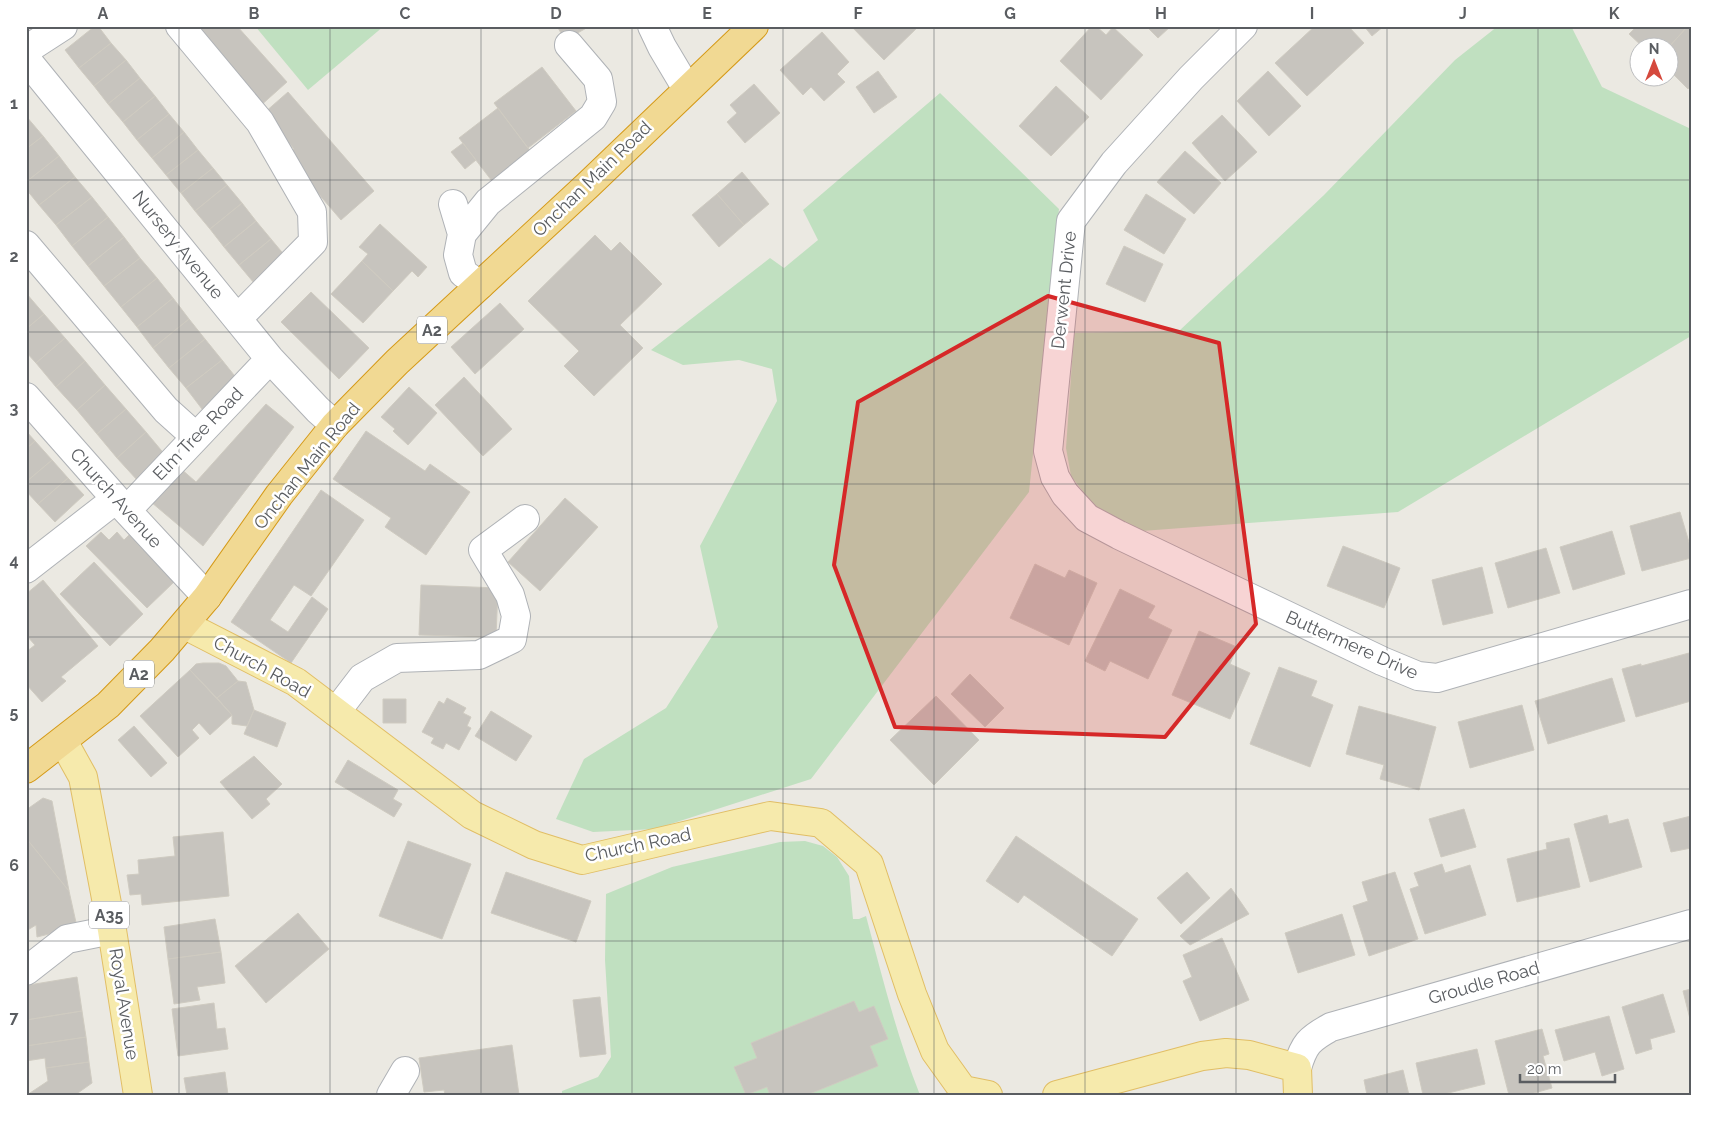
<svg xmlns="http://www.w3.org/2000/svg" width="1717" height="1121" font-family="Raleway,sans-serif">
	<rect width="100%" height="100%" fill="#ebe9e2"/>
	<path fill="#c0e0c0" d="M255,26H384L308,90Z
		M1498,26H1571L1602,87L1691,129V336L1398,512L1142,531L1094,506L1071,476L1066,448L1074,333L1179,331L1324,195L1455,60Z
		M940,93L1059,209L1029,492L811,779L655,829L593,832L556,819L584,759L666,708L718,627L700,546L777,401L772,369L739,360L683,365L651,350L770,258L784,268L818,240L803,210Z
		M805,841L823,846L837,857L849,876L853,919H859L866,916C882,976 897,1037 920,1095H562V1091L598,1077L611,1057L605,960L606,894L672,867L780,842Z"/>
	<path fill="#c7c4be" stroke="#cfcbc1" d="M95,26H98L111,43L79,68L65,50Z
		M187,26H237L287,82L259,107Z
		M557,26H590L565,40Z
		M851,26H919L884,60Z
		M1092,26H1096L1106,35L1113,27L1143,55L1101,100L1060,61Z
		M1146,26H1171L1158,38Z
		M1315,26H1348L1364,43L1307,96L1275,63Z
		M1364,26H1384L1372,36Z
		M1637,26H1686L1687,27L1668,48H1644L1629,34Z
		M1687,27L1691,31V86L1688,89L1670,71V48H1668Z
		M822,32L849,62L837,74L845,82L824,101L811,87L803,95L780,70Z
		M111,43L126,60L94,86L79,68Z
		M126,60L140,78L108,104L94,86Z
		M542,67L576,111L528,148L494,103Z
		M878,71L897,97L874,113L856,87Z
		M1268,71L1301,106L1269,136L1237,101Z
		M140,78L155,96L123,122L108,104Z
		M754,84L780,113L745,143L727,122L737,113L730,105Z
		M1056,86L1089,117L1051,156L1019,126Z
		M288,92L374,191L341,220L286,156L294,149L264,113Z
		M155,96L169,114L137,140L123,122Z
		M498,108L534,156L495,185L459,138Z
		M169,114L184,132L152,158L137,140Z
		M1222,115L1257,152L1225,181L1192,143Z
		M26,116L43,136L26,149Z
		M184,132L198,150L166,175L152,158Z
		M43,136L59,156L26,182V149Z
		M463,143L476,160L465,169L451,152Z
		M198,150L213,168L181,193L166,175Z
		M1185,151L1221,183L1194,214L1157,182Z
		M59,156L75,177L39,205L26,189V182Z
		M213,168L227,185L195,211L181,193Z
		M742,172L769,204L744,225L717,194Z
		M75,177L92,197L56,225L39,205Z
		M227,185L242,203L210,229L195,211Z
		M717,194L744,225L719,247L692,215Z
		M1146,194L1186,219L1164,254L1124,230Z
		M92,197L108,217L72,246L56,225Z
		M242,203L256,221L224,247L210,229Z
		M108,217L124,237L88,266L72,246Z
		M256,221L271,239L239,265L224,247Z
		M380,224L427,267L418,277L412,271L393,291L362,261L368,254L359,247Z
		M595,235L611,251L620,242L662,284L620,325L643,348L594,396L564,366L579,351L528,301Z
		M124,237L140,258L104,286L88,266Z
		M271,239L286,257L254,283L239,265Z
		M1124,246L1163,264L1145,302L1106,284Z
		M140,258L157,278L121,307L104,286Z
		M362,261L393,291L363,323L331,294Z
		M157,278L173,298L137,327L121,307Z
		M311,292L369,348L339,379L281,322Z
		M26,293L44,314L26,329Z
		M173,298L189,319L153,348L137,327Z
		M500,303L524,329L475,374L451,347Z
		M44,314L65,338L36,363L26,352V329Z
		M189,319L205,339L169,368L153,348Z
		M65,338L85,361L56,387L36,363Z
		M205,339L222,360L186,388L169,368Z
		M222,360L238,380L202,409L186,388Z
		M85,361L105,385L77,410L56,387Z
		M464,377L512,429L483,456L435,405Z
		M105,385L126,409L97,434L77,410Z
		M409,387L437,413L408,445L393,431L395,429L381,417Z
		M266,404L294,427L203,546L151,502L180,468L196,482Z
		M126,409L146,432L117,458L97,434Z
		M26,431L35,441L26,449Z
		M366,431L425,471L430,464L470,492L426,555L385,527L391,518L333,479Z
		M146,432L166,456L138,481L117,458Z
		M35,441L52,460L26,482V449Z
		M52,460L68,478L38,504L26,491V482Z
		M68,478L84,495L55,522L38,504Z
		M321,490L364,520L311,596L294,585L270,620L288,632L312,597L328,609L291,663L231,622Z
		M565,498L598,527L540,591L508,562Z
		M1680,512L1691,549V558L1642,571L1630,526Z
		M1612,531L1625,574L1573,590L1560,547Z
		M101,532L109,540L117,532L124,540L129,535L174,582L147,608L86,546Z
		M1343,546L1400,568L1384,608L1327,586Z
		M1546,548L1560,593L1508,608L1495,563Z
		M94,562L143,614L110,646L60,594Z
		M1035,564L1065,578L1069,570L1097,583L1069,645L1010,618Z
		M1482,567L1493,613L1443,625L1432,580Z
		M43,580L98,646L61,677L66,681L42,702L26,684V652L35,645L26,635V594Z
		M421,585L498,588L496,637L419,635Z
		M1120,589L1155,606L1148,618L1172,630L1148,679L1110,661L1105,671L1085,661Z
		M1199,631L1237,647L1230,664L1250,673L1230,719L1172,695Z
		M1689,653L1691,658V701L1636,717L1622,669L1641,664V666Z
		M203,663H219L226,666L238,681L217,698L190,670L196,664Z
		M1279,667L1317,681L1311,696L1333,705L1310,767L1250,744Z
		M190,670L232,715L210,735L199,723L192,730L199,738L178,757L140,716Z
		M970,674L1004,708L985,727L951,694Z
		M1612,678L1625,721L1548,744L1535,701Z
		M238,681L246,682L254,710L247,726L232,724V715L217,698Z
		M936,696L979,740L934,785L890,740Z
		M447,698L466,708L463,713L471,717L467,726L471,728L459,750L446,743L443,749L431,743L434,738L422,732L439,701L444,704Z
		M383,699H406V723H383Z
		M1522,705L1534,750L1470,768L1458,722Z
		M1359,706L1436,727L1419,790L1380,779L1384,765L1346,754Z
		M254,710L286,723L277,747L244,734Z
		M491,711L532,736L516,761L475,736Z
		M134,726L167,763L151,777L118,740Z
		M254,756L282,784L266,799L270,804L252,819L220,782Z
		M348,760L398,790L393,799L402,804L394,817L335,782Z
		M43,798L52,801L69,891L26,838V810Z
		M1464,809L1476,847L1441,857L1429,819Z
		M1607,815L1609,824L1628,819L1642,867L1590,882L1574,824Z
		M1691,816V848L1671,852L1663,823Z
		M223,832L229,896L142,905L141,894L130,895L127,875L139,874L138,860L175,856L173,837Z
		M1016,836L1138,919L1112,956L1024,895L1018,903L986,881Z
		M26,838L69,891L77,927L37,937L36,925L26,931Z
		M1569,838L1580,887L1517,902L1507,859L1547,849L1546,843Z
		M408,841L471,864L442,939L379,916Z
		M1442,864L1445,873L1470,865L1486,915L1425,934L1410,889L1419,886L1414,873Z
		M506,872L591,901L576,942L491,913Z
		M1187,872L1210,898L1181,924L1157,898Z
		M1395,872L1418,939L1369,956L1353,906L1368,901L1362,882Z
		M1231,888L1249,914L1190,945L1180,936Z
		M298,913L329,949L266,1003L235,966Z
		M1342,914L1355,955L1298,973L1285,933Z
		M215,919L221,952L168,959L164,927Z
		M1222,938L1249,1000L1200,1021L1183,981L1192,977L1183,955Z
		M221,952L225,983L197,987L200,1000L174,1004L168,959Z
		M77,977L82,1011L26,1020V987L29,985Z
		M1691,989V1023L1683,991Z
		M1663,994L1675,1032L1650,1039L1652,1049L1636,1054L1622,1007Z
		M600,997L606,1054L580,1057L573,1000Z
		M854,1001L859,1012L874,1006L888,1039L870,1046L878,1066L807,1095H770L767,1087L746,1095L734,1067L757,1058L751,1043Z
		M214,1003L217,1029L225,1028L228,1049L178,1056L172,1009Z
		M82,1011L86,1037L26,1046V1020Z
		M1609,1016L1624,1069L1602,1076L1595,1052L1564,1061L1555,1030Z
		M1542,1029L1549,1054L1543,1056L1552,1088L1527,1095H1509L1495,1041Z
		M86,1037L89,1062L46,1068L45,1058L26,1061V1046Z
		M512,1045L519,1095H445L444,1090L424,1092L419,1058Z
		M1477,1049L1485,1084L1440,1095H1423L1416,1063Z
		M89,1062L92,1083L75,1095H27L48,1081L46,1068Z
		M1403,1070L1409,1095H1367L1364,1080Z
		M225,1072L228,1095H187L184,1078Z"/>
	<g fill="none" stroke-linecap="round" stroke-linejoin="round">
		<g stroke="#afb2b6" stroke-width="30">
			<path id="minor" d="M180,26L260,122L312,212L313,242L238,318
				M652,26L662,47L687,89
				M1243,26L1191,78L1114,163L1071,221L1048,451L1055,477L1065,494L1087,518L1119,535L1382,661L1418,676L1437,678L1691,604
				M26,50L63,26
				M26,59L270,359L318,410L335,425
				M453,204L462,234L458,255L463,273L480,285
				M462,234L488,202L593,117L602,102L598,79L569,45
				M26,245L166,410L196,437
				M26,397L116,499L207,597
				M127,510L270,359
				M26,569L116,499
				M336,712L362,678L397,658L479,655L512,639L516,616L510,595L483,550L525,519
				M26,971L67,939L112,930
				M1297,1068C1304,1044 1309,1039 1331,1027L1691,924
				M391,1095L405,1071"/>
		</g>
		<g stroke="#e1be65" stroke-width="30">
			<path id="major" d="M185,625L296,682L472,815L534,845L582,860L770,816L821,823L869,864L912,994L935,1051L963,1090L988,1095
				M63,741L83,777L112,930L138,1095
				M1057,1095L1202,1056L1226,1053L1249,1055L1297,1068L1298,1095"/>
		</g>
		<g stroke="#d59a18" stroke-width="30">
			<path id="highway" d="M26,769L108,705L162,650L207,597L279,495L335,425L397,362L588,185L754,26"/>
		</g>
		<use href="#minor" stroke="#fff" stroke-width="28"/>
		<use href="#major" stroke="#f6eaac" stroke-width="28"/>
		<use href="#highway" stroke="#f1d993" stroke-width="28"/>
	</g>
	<path fill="#d62828" fill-opacity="0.2" stroke="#d62828" stroke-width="4" stroke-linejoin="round" d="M1048,296L1219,343L1256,624L1165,737L895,727L834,565L858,402Z"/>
	<path fill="none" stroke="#5a5d61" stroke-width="1" stroke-opacity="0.55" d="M179,26V1095M330,26V1095M481,26V1095M632,26V1095M783,26V1095M934,26V1095M1085,26V1095M1236,26V1095M1387,26V1095M1538,26V1095M26,180H1691M26,332H1691M26,484H1691M26,637H1691M26,789H1691M26,941H1691"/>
	<g text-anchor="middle" stroke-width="5" stroke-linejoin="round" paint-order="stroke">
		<g fill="#fff" stroke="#8c8e90" stroke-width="1">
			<rect x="417" y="316.5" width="30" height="27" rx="4"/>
			<rect x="124" y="660.5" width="30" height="27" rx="4"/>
			<rect x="89" y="901.5" width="40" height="27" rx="4"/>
		</g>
		<g font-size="16" font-weight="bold" fill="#5a5d61">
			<text x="432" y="336">A2</text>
			<text x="139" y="680">A2</text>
			<text x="109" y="921">A35</text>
		</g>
		<g font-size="18" fill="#5a5d61" stroke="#fff">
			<text transform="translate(592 179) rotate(-44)" y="6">Onchan Main Road</text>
			<text transform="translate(178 245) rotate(51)" y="6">Nursery Avenue</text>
			<text transform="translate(1064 290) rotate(-84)" y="6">Derwent Drive</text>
			<text transform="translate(198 434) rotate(-46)" y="6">Elm Tree Road</text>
			<text transform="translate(307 466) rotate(-51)" y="6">Onchan Main Road</text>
			<text transform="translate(116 498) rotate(48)" y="6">Church Avenue</text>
			<text transform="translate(1352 645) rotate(24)" y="6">Buttermere Drive</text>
			<text transform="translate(262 667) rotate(29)" y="6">Church Road</text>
			<text transform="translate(638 845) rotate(-12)" y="6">Church Road</text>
			<text transform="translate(1484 983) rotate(-16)" y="6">Groudle Road</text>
			<text transform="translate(124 1004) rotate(81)" y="6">Royal Avenue</text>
		</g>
	</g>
	<rect width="1717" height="1121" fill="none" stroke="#ffffff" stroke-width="55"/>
	<g transform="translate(1654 62)"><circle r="24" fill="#ffffff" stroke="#bdbec0"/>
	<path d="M0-4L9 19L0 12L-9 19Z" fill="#d5493d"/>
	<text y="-8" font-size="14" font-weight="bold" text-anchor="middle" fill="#5a5d61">N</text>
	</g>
	<path d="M1520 1074v8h95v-8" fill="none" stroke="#5a5d61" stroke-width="2.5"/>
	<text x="1527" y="1074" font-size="15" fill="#5a5d61" stroke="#ffffff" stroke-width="4" paint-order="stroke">20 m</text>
	<rect x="28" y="28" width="1662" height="1066" fill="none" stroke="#5a5d61" stroke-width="2"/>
	<g font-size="16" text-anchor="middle" font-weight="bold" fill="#5a5d61">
		<text x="103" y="19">A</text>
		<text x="254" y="19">B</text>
		<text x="405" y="19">C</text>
		<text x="556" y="19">D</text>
		<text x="707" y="19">E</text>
		<text x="858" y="19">F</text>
		<text x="1010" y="19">G</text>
		<text x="1161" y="19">H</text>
		<text x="1312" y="19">I</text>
		<text x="1463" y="19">J</text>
		<text x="1614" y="19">K</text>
		<text x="14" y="109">1</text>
		<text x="14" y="262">2</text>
		<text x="14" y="414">3</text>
		<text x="14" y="566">4</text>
		<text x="14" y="718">5</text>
		<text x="14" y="871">6</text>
		<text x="14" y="1023">7</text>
	</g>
</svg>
